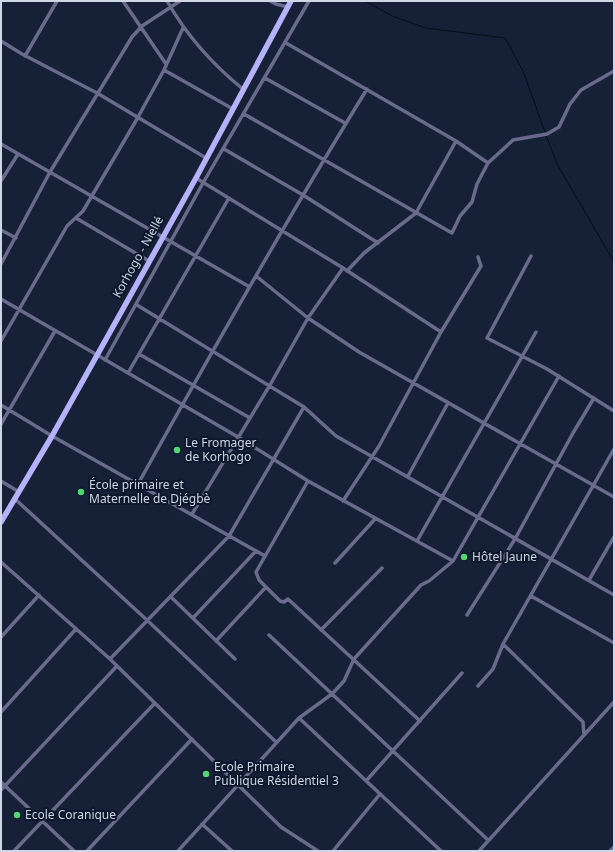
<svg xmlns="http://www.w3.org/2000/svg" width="615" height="852" font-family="'Noto Sans',sans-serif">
	<rect width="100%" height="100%" fill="#162137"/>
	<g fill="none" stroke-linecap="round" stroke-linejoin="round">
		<path stroke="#021014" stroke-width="1" d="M365,1L392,16L426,28L505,38L523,71L545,132
			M546,135L557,164L614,262"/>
		<path stroke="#6a6a8c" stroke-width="3.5" d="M123,1L166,64
			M167,1C187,36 213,65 244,90
			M270,1L276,4L288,7
			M1,41L22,54L97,93L206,158
			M286,43L456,141L488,163
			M25,56L57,1
			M164,70L233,109
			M265,78L345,123
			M244,114L452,233L460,216L472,202L477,184L488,163L513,140L547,134L559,127L570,104L581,90L614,71
			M1,144L248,286
			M224,149L303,195L378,243
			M196,178L343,268L441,332
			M1,181L18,154
			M76,218L149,261
			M1,230L16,238
			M531,256L487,338L547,369L614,411
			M1,264L50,172L132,37L142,26L180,1
			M347,271L364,253L416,213L456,141
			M256,276L308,318L359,352L614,497
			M1,299L238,437L308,481L453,561
			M137,305L304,407L336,436L614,595
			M1,341L67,226L83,211L137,119L164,70L183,28
			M139,354L250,418
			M105,360L203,183L309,1
			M128,373L229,198
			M1,405L52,436L265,556
			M1,424L55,331
			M408,476L448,403
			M1,481L19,492
			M308,481L256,572L259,580L280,601L284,602L288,599L420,721
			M138,484C212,351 287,219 367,89
			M15,499L148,621L276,742
			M343,501L379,446L441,332L481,266L478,257
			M192,514L270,385L308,318L343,268
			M417,541L536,332
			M1,562L110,659L281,827L318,851
			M335,563L375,519
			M589,580L614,537
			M531,596L614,643
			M171,597L235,659
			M467,615L515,539L573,433L594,398
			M193,618L256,551
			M321,630L382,568
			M269,635L488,840
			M1,637L39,595
			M216,641L266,587
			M503,644L583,722L584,735
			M110,659L229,536L304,407
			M478,686L493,669L503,644L614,449
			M1,712L76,629
			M299,718L441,851
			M366,781L462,673
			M1,782L74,851
			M1,790L117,666
			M202,824L232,851
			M14,851L155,703
			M87,851L192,739
			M178,851L299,718L332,694L344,681L354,659L421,585L429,581L453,561L559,376
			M333,851L380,794
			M479,851L614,702
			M610,851L614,847"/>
		<path stroke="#b5b2fa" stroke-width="5.5" d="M1,522L52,436L196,178L291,1"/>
	</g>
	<g fill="#51d674" stroke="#0d182d" stroke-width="1.5">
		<circle cx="177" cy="450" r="4"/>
		<circle cx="81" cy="492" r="4"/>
		<circle cx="464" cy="557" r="4"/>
		<circle cx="206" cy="774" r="4"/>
		<circle cx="17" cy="815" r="4"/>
	</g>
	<g text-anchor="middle" stroke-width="4" stroke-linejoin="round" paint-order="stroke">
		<g font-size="12" fill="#ced6e5" stroke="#0d182d">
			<text transform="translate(138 257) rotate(-61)" y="4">Korhogo - Niellé</text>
		</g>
		<g font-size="12" fill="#ced6e5" stroke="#0d182d" text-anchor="start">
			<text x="185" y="447">Le Fromager<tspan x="185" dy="14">de Korhogo</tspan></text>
			<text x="89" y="489">École primaire et<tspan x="89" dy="14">Maternelle de Djégbè</tspan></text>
			<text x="472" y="561">Hôtel Jaune</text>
			<text x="214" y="771">Ecole Primaire<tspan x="214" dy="14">Publique Résidentiel 3</tspan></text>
			<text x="25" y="819">Ecole Coranique</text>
		</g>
	</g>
	<rect width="615" height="852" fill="none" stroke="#ced6e5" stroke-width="4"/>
</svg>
